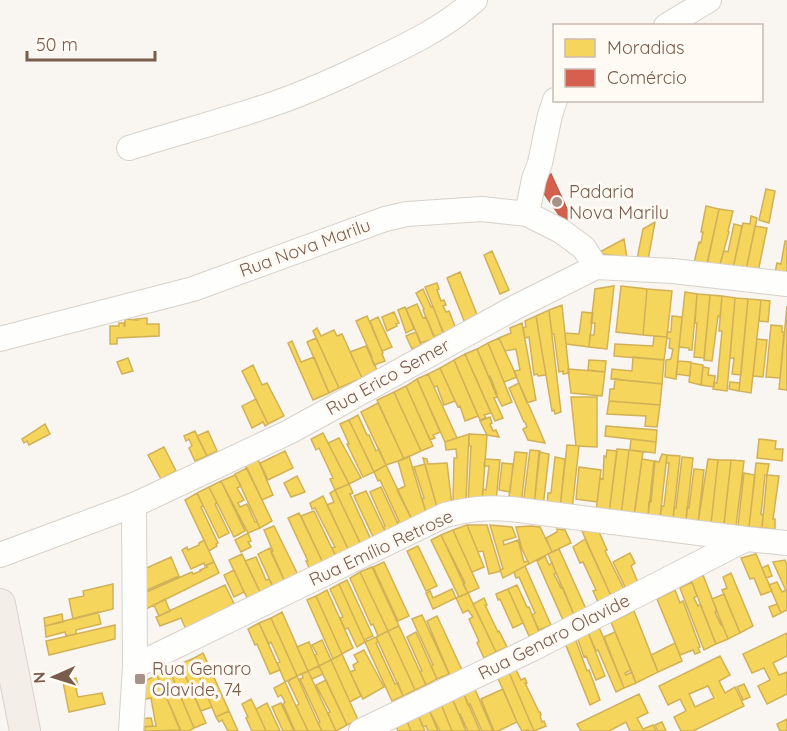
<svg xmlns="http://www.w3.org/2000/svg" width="787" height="731" font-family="Quicksand,sans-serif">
	<rect width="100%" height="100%" fill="#f9f5f0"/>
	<path fill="#f6d55c" stroke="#d1b158" stroke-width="1.5" fill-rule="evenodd" d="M766,189L775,191L769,223L759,220Z
		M706,206L719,209L706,270L693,267L699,242L701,243L703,232H701Z
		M719,209L733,211L728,231L729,232L718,271L706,268Z
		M751,216L757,218L745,275L732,273L743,223L750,224Z
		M655,222L648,260L637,259L643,229Z
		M734,224L742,226L732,273L718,271L724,251L728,252Z
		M755,226L767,228L757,277L745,275Z
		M624,239L627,258L598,253Z
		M785,241H787V278L774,277L777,263L781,264Z
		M492,251L509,290L500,294L484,255Z
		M460,272L478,317L465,323L447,278Z
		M437,283L439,289L437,290L441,301L444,300L446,305L443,306L446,312L449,311L456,329L444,334L425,287Z
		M614,286L607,349L589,347L590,335H594L595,323H591L595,289Z
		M621,286L647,289L643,335L616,332Z
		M423,289L431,307L433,306L443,333L434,337L423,310L424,309L416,293Z
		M647,289L672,291L667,337L643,335Z
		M685,292L697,294L692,350H689V348L679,347Z
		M697,294L710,295L704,358L694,357L697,323H695Z
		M710,295L722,296L720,317L718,316L712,361L704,360Z
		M722,296L735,298L727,391L713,389L714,382L717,383L722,331H719Z
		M735,298L748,299L741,375L732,374L734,358H730Z
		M748,299L761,300L751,393L739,391Z
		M761,300L770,301L768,322L759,321Z
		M417,304L423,318L426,317L435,338L421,343L406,309Z
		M562,305L569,373L563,374V371L559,372L554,334H552L549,310Z
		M787,306V390L779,389Z
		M405,307L414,329L406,333L398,310Z
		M549,310L561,412L555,414L554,410L552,411L536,316Z
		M394,312L399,323L396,324L397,326L387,331L382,317Z
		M582,312L593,313L589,347L566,344L565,333L579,334Z
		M367,316L383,353L382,354L385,361L374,365L371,357H372L356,321Z
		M536,316L546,375L538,376L537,374L534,375L529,337L525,338L523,328L526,327L525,321Z
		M672,316L682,317L676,379L665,377L666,360L671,359L673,349L669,348L670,339L667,338V332H671Z
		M378,317L392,347L382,351L370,321Z
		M147,318V324H159V336L117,338V344H110V326H119V323H124V326H125V319L137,320L136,319Z
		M522,323L536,400L527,403L514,371L520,370L516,349L505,351L499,338L511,333L510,328Z
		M771,325L782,326V332H784L780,378L766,377Z
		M317,328L321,336L334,330L337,336L342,334L362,378L339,388L313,331Z
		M416,332L421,345L412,349L406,336Z
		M654,336L667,337L664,360L614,356L615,344L653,346Z
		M316,338L339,388L329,393L307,342Z
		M499,338L517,377L504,382L488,343Z
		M757,339L767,340L763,377L753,376Z
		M292,341L301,362L314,357L329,393L313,400L288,343Z
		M488,343L512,402L502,406L496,394H497L490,376L489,377L477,349Z
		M366,346L377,370L362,378L350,352Z
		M477,349L497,397L494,398L503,418L495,421L465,354Z
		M465,354L491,413L484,415L486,418L480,420L454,360Z
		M633,357L664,360L662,384L611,379L612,369L632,371Z
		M128,358L133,371L122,374L117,362Z
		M454,360L478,416L465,421L460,406L458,407L440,368Z
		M589,360L606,361L605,372L588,370Z
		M678,361L691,362L690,376L676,374Z
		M691,363L703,365L701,385L689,382Z
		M253,365L262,385L267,383L284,416L268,424L242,371Z
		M703,367L709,368L708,375L715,376L714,387L701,385Z
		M440,368L455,401L444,405L437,386L434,387L428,374Z
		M568,369L605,372L602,396L571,393Z
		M428,374L434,387L457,438L445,442L417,379Z
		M417,379L440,432L433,435L435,438L430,440L406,386Z
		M615,379L662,384L660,405L609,401L610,389H614Z
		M730,382L740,383L739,391L729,389Z
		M519,383L533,415L545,443L528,440L523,429L527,427L525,422H524L509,388Z
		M406,386L433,446L421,451L394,392Z
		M394,392L421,451L404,459L377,400Z
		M571,397H597V447L576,446Z
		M256,399L268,424L265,426L263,422L252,428L242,406Z
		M609,401L660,405L657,427L645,426L646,416L607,414Z
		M378,403L404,459L386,465L361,412Z
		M358,415L367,435H369L376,451L379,449L386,465L374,472L349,420Z
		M490,417L492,423L490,424L493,431L496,430L499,437L487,435L480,421Z
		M349,420L374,472L363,477L347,444H349L340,424Z
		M45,424L50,434L29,445L27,441L24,443L22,439Z
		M606,426L657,430L656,442L605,436Z
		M195,431L207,456L195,461L189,448L192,446L189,439L186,441L184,436Z
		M208,431L217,451L207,456L197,436Z
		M323,433L349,484L335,490L330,479L333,478L319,448L316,450L311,439Z
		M469,434L466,501L453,503L454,458H457L456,449L446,450L445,442Z
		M469,434L487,435L482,503L468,502L471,446H469Z
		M339,438L361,478L349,484L328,443Z
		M631,439L656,442L655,453L630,450Z
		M759,439L776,441L775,449H783L782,461L757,458Z
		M567,445L579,446L572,510L560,509Z
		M164,447L176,471L161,479L148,455Z
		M617,449L629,450L621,516L609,514Z
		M530,450L540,451L534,506L523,505Z
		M607,450L617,451L609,514L596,512L600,478L603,479L604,456L606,457Z
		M629,450L643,452L634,517L621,516Z
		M285,451L293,468L268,480L260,463Z
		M515,452L527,453L521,505L508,504Z
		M539,452L549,454L543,507L534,506Z
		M662,454L667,455L660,518L648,517L649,502H651L655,461L659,462Z
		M667,455L680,456L673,520L660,518L662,506H664L669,463H666Z
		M409,456L427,516L413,522L397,490L405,486L398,461Z
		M257,457L273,495L262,500L244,463Z
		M555,457L565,459L560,509L547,508L548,493H551Z
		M682,457L693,458L686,521L673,520L674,508H676Z
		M423,458L427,459L428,464L447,463L452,505L438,511Z
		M485,459L500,460L496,502L482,500L483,489L486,490L489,466H484Z
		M642,459L654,461L648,517L634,515Z
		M708,459L718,460L711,524L698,523Z
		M718,460H731L724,525L711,524Z
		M731,460L744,461L736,526L724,524Z
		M502,463L513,464L510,492L499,490Z
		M756,463L769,464L767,475H765L761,514L763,515L762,528L749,527Z
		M425,464L438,511L427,516L422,499L424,498L414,467Z
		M386,465L413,522L400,528L397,522L399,521L380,480L378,481L374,472Z
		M579,467L601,470L597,502L576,499Z
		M247,468L272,521L260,528L235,474Z
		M694,469L704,470L698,523L686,521L687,507L689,508Z
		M744,473L755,475L749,527L738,526Z
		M235,475L241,486L237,488L244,500L238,503L240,507L247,504L255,522H257L260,528L248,533L221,481Z
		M767,475L779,476L773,519H775V529L762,528Z
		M297,476L305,492L291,497L284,483Z
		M221,481L245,531L234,537L209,487Z
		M349,484L353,493L350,494L372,542L362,547L335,490Z
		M209,487L217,503L215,504L229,533L219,538L197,493Z
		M381,487L400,528L387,535L383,527L385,526L370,492Z
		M335,490L362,547L350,553L327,505L334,502L330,493Z
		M366,491L387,535L375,541L354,496Z
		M197,493L203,506L201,507L218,543L216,544L217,546L209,551L185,500Z
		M323,496L350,553L337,559L332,548L335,547L315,508L312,509L310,503Z
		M314,511L337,559L324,565L301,516Z
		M299,513L324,565L311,572L306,561H308L288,518Z
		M467,525L484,567L472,572L453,530Z
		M467,525H487L501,571L489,574L483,551L478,552Z
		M490,525L512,527L516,537L503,541L504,545L518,540L524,562L528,561L529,564L503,578L500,570L503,569Z
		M274,526L299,577L286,584L271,552L273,551L264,530Z
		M531,526L540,527L552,552L529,564L522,549L516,527Z
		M557,529L565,530L571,543L552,552L546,538L557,532Z
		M453,530L479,588L468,593L463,584L465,583L441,535Z
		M582,531L599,532L607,550L605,551L626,593L612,598Z
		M248,533L251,541L248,542L251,547L241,552L235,540Z
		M441,535L468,593L459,597L431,540Z
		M585,539L612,598L599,604L593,591L596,590L583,562L580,563L573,547Z
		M204,540L214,562L205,566L204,563L191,569L182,550L187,547L188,550L199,545V543Z
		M418,546L437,586L426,591L407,551Z
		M270,548L286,584L274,589L258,554Z
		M559,549L586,609L574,615L548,554Z
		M630,553L635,563L631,566L639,585L627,591L613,562Z
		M242,554L262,596L249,602L229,560Z
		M756,554L772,591L761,595L754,578L750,579L741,558Z
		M545,556L549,565L552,563L556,573L554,574L561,588H563L574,615L563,620L537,561Z
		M171,557L179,576L147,590L142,591V570Z
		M256,557L266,580L269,579L274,589L262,596L245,561Z
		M785,560L787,565V593L773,562Z
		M214,562L219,573L142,611V594L192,572L193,574L201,571L200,570L207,567L206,565Z
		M384,562L409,616L398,621L373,567Z
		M768,565L772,576L766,578L762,568Z
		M525,566L551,625L539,630L532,615L535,613L519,577L516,578L514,572Z
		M372,567L399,626L388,631L360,572Z
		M234,570L244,592L234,597L224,575Z
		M360,572L388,631L378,636L373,624L371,625L350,578Z
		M731,573L753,626L740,633L722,590L727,588L723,577Z
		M703,575L717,611L715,612L721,625L722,624L728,639L716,644L691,580Z
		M347,580L373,636L366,639L367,641L365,642L339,584Z
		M692,582L697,596L694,598L698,606L700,604L716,644L704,650L680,588Z
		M777,582L782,592L786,590L787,593V610L781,613L769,585Z
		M113,584V609L73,619L69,599L84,596L83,591Z
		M339,584L365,642L357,647L348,628L345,629L340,618L343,617L330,589Z
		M225,585L236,608L187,632L181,618L160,626L156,617Z
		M517,585L527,607H529L539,632L529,636L508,589Z
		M452,589L456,598L433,609L426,593L430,591L433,598Z
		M508,589L523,623L513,628L500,599L498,600L496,594Z
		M327,590L353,648L342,654L316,596Z
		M675,590L680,603L683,601L700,647L698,648L700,652L695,654L693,650L680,655L657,599Z
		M468,593L496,652L484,658L477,643L479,641L469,619L473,617L468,610L463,613L456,598Z
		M724,594L740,633L728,639L712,599Z
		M316,596L342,654L333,659L307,600Z
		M484,598L487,605H485L498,632L499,631L507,647L496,652L473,604Z
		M165,599L170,611L159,616L154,605Z
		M777,604L781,613L773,617L769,607Z
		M634,611L658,672L636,683L611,622Z
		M98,612L101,624L76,630V634L66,636L65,632L46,637L45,626Z
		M282,612L308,671L297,676L271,618Z
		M62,614L63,622L45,626L44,618Z
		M422,615L449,674L437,679L431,666L433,665L412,619Z
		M437,616L462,670L450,676L427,621Z
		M271,618L297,676L285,682L277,663L280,662L271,642L269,644L259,623Z
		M259,623L280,670L270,674L257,644L255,645L248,629Z
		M115,625V639L49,655L46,641Z
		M399,626L426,685L415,690L388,631Z
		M599,627L624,688L616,692L598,650L596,651L588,632Z
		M388,631L415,690L403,696L376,637Z
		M416,632L437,679L426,685L420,672L422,671L407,637Z
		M588,632L605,676L596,680L586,656L584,657L577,637Z
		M615,632L631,670L625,673L626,675L632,672L636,683L624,688L604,637Z
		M787,633V656L773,663L779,675L787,672V694L767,704L758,686L770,680L764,668L752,673L743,654Z
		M376,637L378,642L376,643L395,684L398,683L403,696L392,701L365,642Z
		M575,638L587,671L589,670L600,700L590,705L565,643Z
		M322,640L331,660L319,666L315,655L317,654L312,645Z
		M309,642L319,666L308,671L297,647Z
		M675,643L682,661L658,672L651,655Z
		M364,650L384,687L363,699L350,672L355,670L353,665L358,662L354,655Z
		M203,653L229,711L216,717L192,659Z
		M342,654L361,696L350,702L331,660Z
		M720,656L730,675L719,681L725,693L735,687L744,706L693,731H681L674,717L686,711L680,699L668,705L659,686ZM708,686L714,698L695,707L689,694Z
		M192,659L212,707L201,711L180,664Z
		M331,660L358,720L347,725L319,666Z
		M180,664L206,723L194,728L169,669Z
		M319,666L323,674L312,679L308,671Z
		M168,667L194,728L189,731H181L156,673Z
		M508,670L534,731H529L528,730L522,731L517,722L497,676Z
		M508,670H516L521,680L525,678L527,683H525L539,712H540L541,715L540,716L542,722L544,721L546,726L534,731Z
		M308,671L336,731H322L318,723L320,722L300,679L303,678L302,674Z
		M157,675L180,730L145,731V727L156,726L151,698L141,700L143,682Z
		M297,676L318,723L322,731H308L296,706L299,704L288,681Z
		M76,678L79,688L76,689L78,697L102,693L105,704L69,712L63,682Z
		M326,680L347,725L336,731L328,713L330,712L316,685Z
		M285,682L296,706L308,731H295L283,704L285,702L281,695L278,697L274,688Z
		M744,684L750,697L743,700L737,687Z
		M474,687L493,731H482L470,704L468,705L463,692Z
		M503,689L517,722L498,731H494L481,699Z
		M463,692L480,731H468L460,714H459L452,698Z
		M639,694L648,713L637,718L643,729L653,725L656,731H630L626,722L609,731H581L577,724Z
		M452,698L466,731H452L441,704Z
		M251,699L256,709L266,731H252L246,718L248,717L242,704Z
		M267,703L280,731H266L256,709Z
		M281,703L294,731H283L272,707Z
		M441,704L452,731H440L429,710Z
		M429,710L438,731H428L426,726L423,727L418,715Z
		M229,711L238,731H228L222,720L219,722L216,717Z
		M418,715L425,731H411L407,721Z
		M151,718L153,726L139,727L138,719Z
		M787,719V731H780L777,724Z
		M407,721L411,731H398L396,726Z
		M662,722L666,731H658L655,725Z"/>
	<path fill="#d6604d" stroke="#ba5f4d" stroke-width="1.5" d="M551,174L572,220L564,222L538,185Z"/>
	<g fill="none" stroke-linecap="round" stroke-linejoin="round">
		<g stroke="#d7d1cb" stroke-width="26">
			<path id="minor" d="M666,26L709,0
				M129,148C177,133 226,120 273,104C308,92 341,77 374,61C410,44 445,27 475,0
				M527,214L534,179L540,163L550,115L555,100
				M0,339L193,289L385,219L407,214L482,209L527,214L561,231L584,248L596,267
				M0,555L134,505L289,432L514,308L596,267L673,271L787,284
				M135,666L445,515C470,509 485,507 511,509L746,539L787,543
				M131,731L135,666L134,505
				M361,731L532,649L746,539"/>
		</g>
		<g stroke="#dad1cc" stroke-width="32">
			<path id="major" d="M0,604L25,731"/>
		</g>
		<use href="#minor" stroke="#fefefd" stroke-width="24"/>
		<use href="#major" stroke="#f3eee8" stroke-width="30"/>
	</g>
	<g fill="#a69286" stroke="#fffaf3" stroke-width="2">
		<circle cx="557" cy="202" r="6"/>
		<rect x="134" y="673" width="12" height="12" rx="3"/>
	</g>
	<g text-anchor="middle" stroke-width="6" stroke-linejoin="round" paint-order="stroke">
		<g font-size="18" fill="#7a5c4d" stroke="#fffaf3" text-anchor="start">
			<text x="569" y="198">Padaria<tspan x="569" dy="21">Nova Marilu</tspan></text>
			<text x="152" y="675">Rua Genaro<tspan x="152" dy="21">Olavide, 74</tspan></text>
		</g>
		<g font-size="18" fill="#7a5c4d" stroke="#fffaf3">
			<text transform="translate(305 248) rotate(-20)" y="6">Rua Nova Marilu</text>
			<text transform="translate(388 377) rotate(-29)" y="6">Rua Erico Semer</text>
			<text transform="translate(381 548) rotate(-25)" y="6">Rua Emílio Retrose</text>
			<text transform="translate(554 637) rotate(-27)" y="6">Rua Genaro Olavide</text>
		</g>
	</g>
	<rect x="553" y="24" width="210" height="78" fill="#fffaf3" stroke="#cabbb1" stroke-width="1.5"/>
	<rect x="565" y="39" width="30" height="18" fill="#f6d55c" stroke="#cabbb1" stroke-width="1.5"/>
	<text x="607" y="54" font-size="18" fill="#7a5c4d">Moradias</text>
	<rect x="565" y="69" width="30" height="18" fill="#d6604d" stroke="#cabbb1" stroke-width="1.5"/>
	<text x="607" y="84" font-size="18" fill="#7a5c4d">Comércio</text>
	<g transform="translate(54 677) rotate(267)" stroke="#fffaf3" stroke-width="4.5" paint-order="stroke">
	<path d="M0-4.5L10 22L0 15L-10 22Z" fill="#7a5c4d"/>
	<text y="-9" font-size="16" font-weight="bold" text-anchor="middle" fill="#7a5c4d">N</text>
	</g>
	<path d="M27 51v9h128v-9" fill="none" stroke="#7a5c4d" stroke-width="3"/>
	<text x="36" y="51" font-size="18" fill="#7a5c4d" stroke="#fffaf3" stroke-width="4.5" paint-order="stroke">50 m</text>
</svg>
